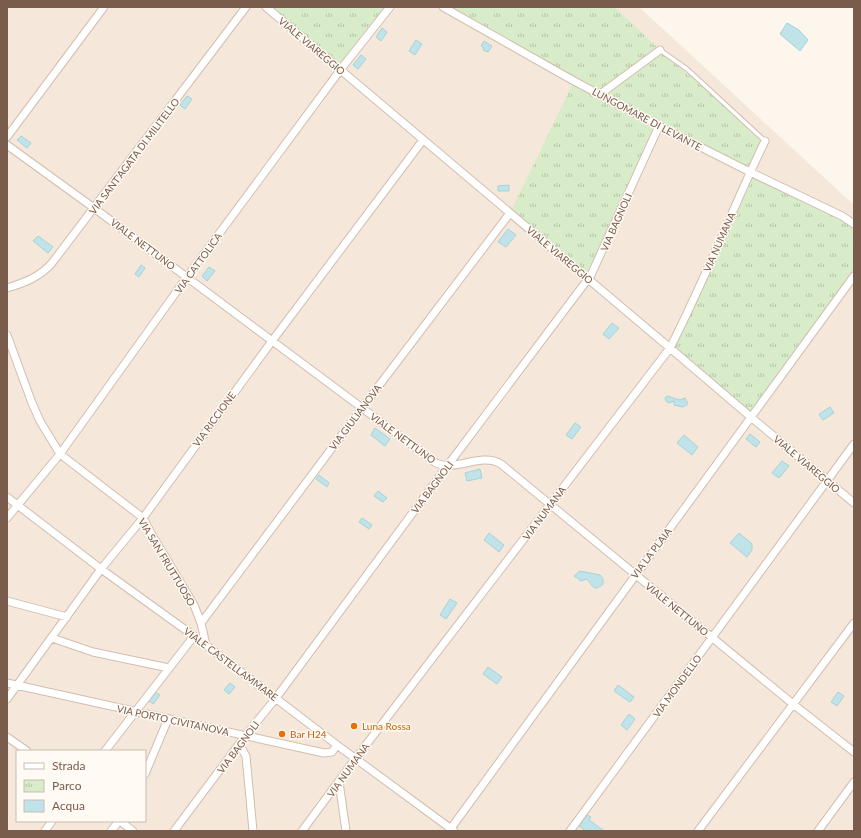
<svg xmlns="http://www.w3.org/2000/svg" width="861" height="838" font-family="Lato,sans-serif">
	<defs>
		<pattern id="park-tufts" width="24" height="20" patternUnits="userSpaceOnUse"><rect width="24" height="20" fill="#d8ecc9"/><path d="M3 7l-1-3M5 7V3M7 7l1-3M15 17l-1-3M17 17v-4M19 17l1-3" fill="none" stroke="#b4c2a5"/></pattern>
	</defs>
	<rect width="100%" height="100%" fill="#fdf6ec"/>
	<path fill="#f5e8da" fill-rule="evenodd" d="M7,7H639L854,205V831H7ZM17,751H145V821H17Z"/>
	<path fill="url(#park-tufts)" d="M267,7H385L341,69Z
		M443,7H615L660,50L765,141L750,172L854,224V276L752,418L670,348L750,172L659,126L588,279L510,213L574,81Z"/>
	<path fill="#bfe3e8" stroke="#a5d3da" d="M787,23L799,30L808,40L800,51L780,34Z
		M382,28L387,32L381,41L376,37Z
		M416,40L422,44L415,55L409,51Z
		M484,41L492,46L488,52L483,50L484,48L481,46Z
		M361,55L366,59L358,69L353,65Z
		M187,96L192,99L185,109L180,105Z
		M21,136L31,143L27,148L17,140Z
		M509,185V191H498V186Z
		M508,229L516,235L506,247L498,242Z
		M38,236L53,247L48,253L33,241Z
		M141,265L145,268L139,277L135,274Z
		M209,267L215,271L207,281L202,276Z
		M612,323L619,328L609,339L603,334Z
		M667,396L680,400L685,398L688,404L683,407L674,405V401L668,403L666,401L665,398Z
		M830,407L834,413L823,420L819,414Z
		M575,423L581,427L572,439L566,435Z
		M375,428L390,439L385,446L371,435Z
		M750,434L760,442L756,447L746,439Z
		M684,435L698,447L692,455L677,443Z
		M782,461L789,466L779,478L772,473Z
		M480,469L482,478L467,481L465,473Z
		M319,475L329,483L327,487L316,479Z
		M378,491L387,498L383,502L374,496Z
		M362,518L372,525L369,529L359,522Z
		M489,533L504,545L499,552L484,540Z
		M739,533L752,544V550L747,557L730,543Z
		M580,571L600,575L603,579V584C594,593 592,585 587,579L581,581L574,576Z
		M450,599L457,603L446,619L440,615Z
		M488,667L502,677L497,684L483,674Z
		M230,683L235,687L229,694L224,690Z
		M618,685L634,697L630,702L614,691Z
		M155,692L160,695L153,704L148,700Z
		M838,692L844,696L837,706L831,702Z
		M629,714L635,719L627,730L621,725Z
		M587,815L591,817L589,820L603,830L602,831H586L579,826Z"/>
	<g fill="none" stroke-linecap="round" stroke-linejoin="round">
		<g stroke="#d1beb0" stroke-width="5.5">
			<path id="service" d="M660,50L687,69L765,141"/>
		</g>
		<g stroke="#d1beb0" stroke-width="9">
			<path id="minor" d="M266,7L670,348L752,418L854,503
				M443,7L574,81L659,126L750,172L842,216L854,224
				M599,95L660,50
				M7,137L104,7
				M7,145L94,208L436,463C456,472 481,452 501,464L793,704L854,752
				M7,288C24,283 40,277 52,263L246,7
				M7,335L32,403L40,421L60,454L143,518L152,535L194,605L201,623L206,645
				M7,497L101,569L194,636L337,745L454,831
				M7,518L60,454L187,277L341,69L390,7
				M7,601L67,617
				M201,623L362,408L510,213
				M52,638L93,652L169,668
				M7,683L324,753L332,752L337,745
				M7,699L101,569L143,518L272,341L423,140
				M7,737L27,751
				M239,744L246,756L253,831
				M105,751L194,636
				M145,774L168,719
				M339,782L346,831
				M120,821L133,831
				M45,831L52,821
				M111,831L119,821
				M174,831L246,735L276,698L448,465L591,275L659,126
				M302,831L356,758L670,348C705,280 732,209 765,141
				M449,831C583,645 720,462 854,276
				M570,831L854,444
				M698,831L854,623
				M818,831L854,782"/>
		</g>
		<use href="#service" stroke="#fff" stroke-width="3.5"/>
		<use href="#minor" stroke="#fff" stroke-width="7"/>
	</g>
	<g fill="#e8710a" stroke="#fffaf3" stroke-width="1.5">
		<circle cx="354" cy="726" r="4"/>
		<circle cx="282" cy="734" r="4"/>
	</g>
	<g text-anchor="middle" stroke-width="3" stroke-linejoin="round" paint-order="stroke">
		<g font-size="10" fill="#7a5c4d" stroke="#fffaf3">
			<text transform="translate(312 46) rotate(40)" y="4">VIALE VIAREGGIO</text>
			<text transform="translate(647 119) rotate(28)" y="4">LUNGOMARE DI LEVANTE</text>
			<text transform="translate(134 156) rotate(-53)" y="4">VIA SANT'AGATA DI MILITELLO</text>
			<text transform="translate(616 222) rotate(-66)" y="4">VIA BAGNOLI</text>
			<text transform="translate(719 242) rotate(-66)" y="4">VIA NUMANA</text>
			<text transform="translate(143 244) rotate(37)" y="4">VIALE NETTUNO</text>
			<text transform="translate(560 255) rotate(40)" y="4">VIALE VIAREGGIO</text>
			<text transform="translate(198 263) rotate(-54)" y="4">VIA CATTOLICA</text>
			<text transform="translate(355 417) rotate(-53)" y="4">VIA GIULIANOVA</text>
			<text transform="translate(214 419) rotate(-54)" y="4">VIA RICCIONE</text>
			<text transform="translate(403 438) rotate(36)" y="4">VIALE NETTUNO</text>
			<text transform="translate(807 464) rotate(40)" y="4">VIALE VIAREGGIO</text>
			<text transform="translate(432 487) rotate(-53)" y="4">VIA BAGNOLI</text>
			<text transform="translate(544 513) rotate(-53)" y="4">VIA NUMANA</text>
			<text transform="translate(651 553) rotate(-53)" y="4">VIA LA PLAIA</text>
			<text transform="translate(167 562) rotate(59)" y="4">VIA SAN FRUTTUOSO</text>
			<text transform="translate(677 609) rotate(39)" y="4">VIALE NETTUNO</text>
			<text transform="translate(231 664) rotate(37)" y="4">VIALE CASTELLAMMARE</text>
			<text transform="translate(677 686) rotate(-54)" y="4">VIA MONDELLO</text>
			<text transform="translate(173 720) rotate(12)" y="4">VIA PORTO CIVITANOVA</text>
			<text transform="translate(238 747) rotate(-53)" y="4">VIA BAGNOLI</text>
			<text transform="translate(348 770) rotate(-54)" y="4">VIA NUMANA</text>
		</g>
		<g font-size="10" fill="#c56008" stroke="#fffaf3" text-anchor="start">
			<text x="362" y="730">Luna Rossa</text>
			<text x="290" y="738">Bar H24</text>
		</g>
	</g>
	<rect width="861" height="838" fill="none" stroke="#7a5c4d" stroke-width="16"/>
	<rect x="16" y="750" width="130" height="72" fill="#fffaf3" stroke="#cabbb1"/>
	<rect x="24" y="763" width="20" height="6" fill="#ffffff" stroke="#cabbb1"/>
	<text x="52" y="770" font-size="12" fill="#7a5c4d">Strada</text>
	<rect x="24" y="780" width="20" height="12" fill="url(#park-tufts)" stroke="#cabbb1"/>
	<text x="52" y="790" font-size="12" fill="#7a5c4d">Parco</text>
	<rect x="24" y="800" width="20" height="12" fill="#bfe3e8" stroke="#cabbb1"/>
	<text x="52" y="810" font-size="12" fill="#7a5c4d">Acqua</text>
</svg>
